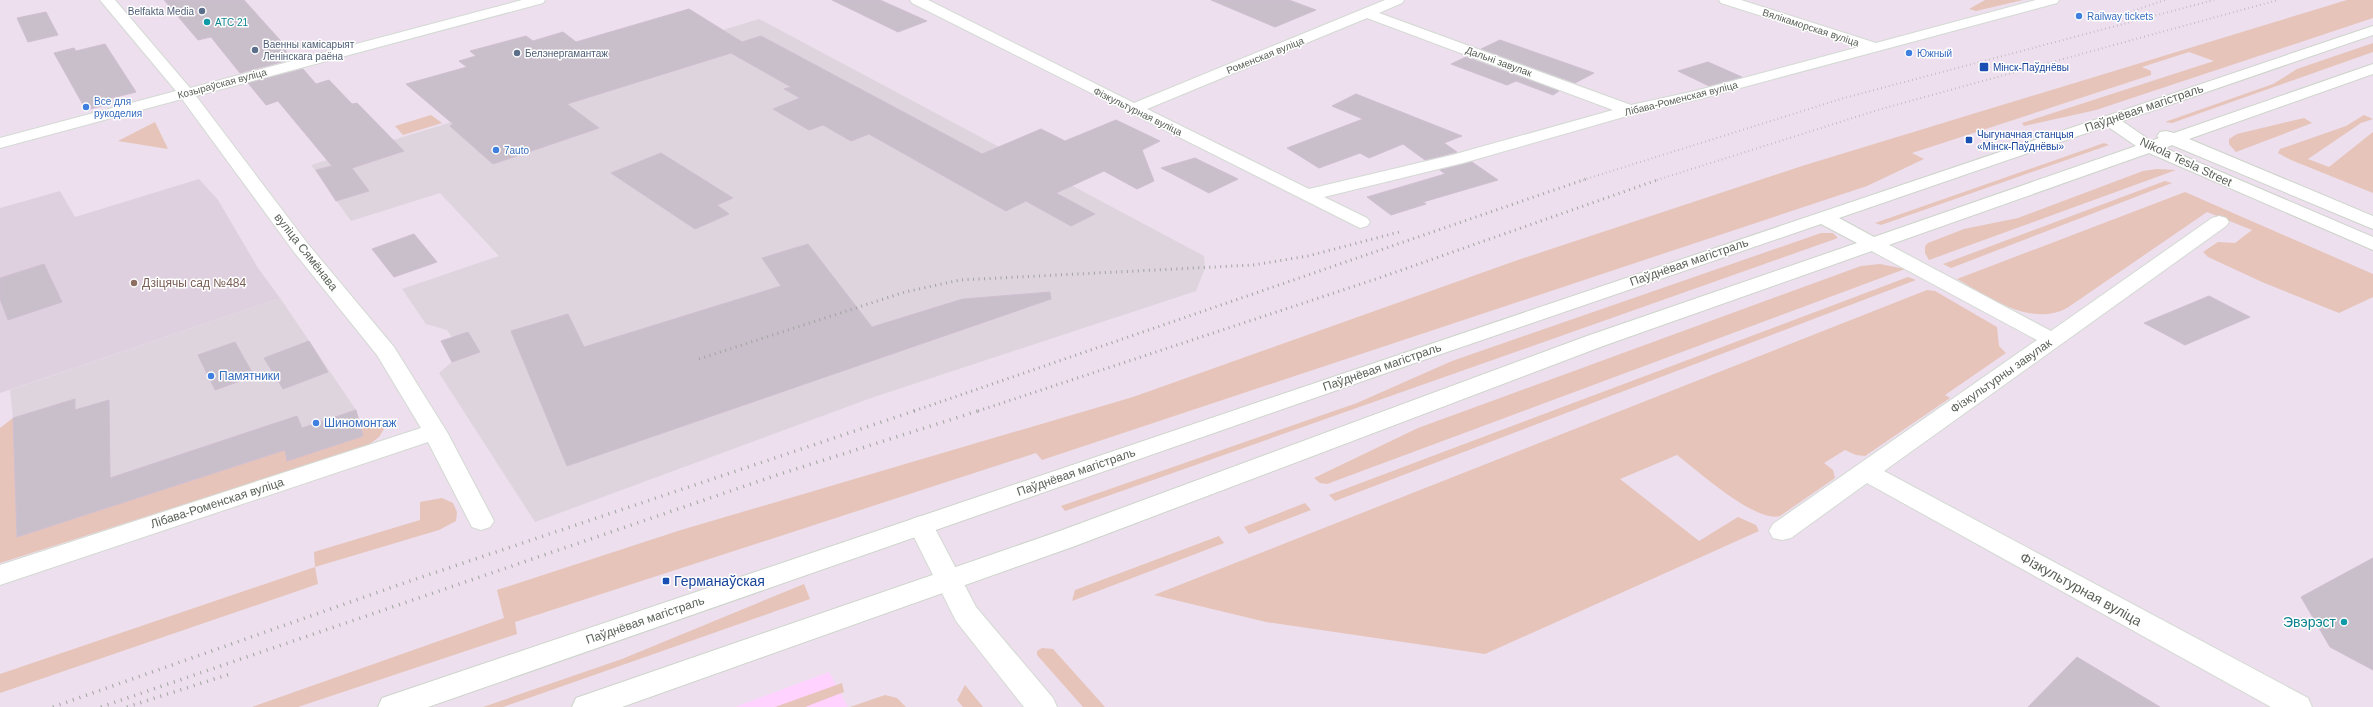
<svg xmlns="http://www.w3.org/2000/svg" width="2373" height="707" font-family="Helvetica,sans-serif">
	<rect width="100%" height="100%" fill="#eddfed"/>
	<path fill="#ffd2ff" d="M829,672L848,707H735Z"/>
	<path fill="#ddd4dd" d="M759,19L1204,256L1205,268L1196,291L871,398L535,522L439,373L452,362L441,341L452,337L447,330L426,324L402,289L499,256L440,193L351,221L311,165L501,107L570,77Z
		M280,298L356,410L363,436L287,461L284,450L17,537L13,418L10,390Z"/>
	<path fill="#dfd0df" d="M199,179L218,200L258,268L280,298L0,393V208L60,191L75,217Z"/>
	<path fill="#e6c4ba" d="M1985,0H2023L1976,11L1969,9Z
		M2347,0H2373V18L2096,110L2024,126L2022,123L2214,61L2189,52L2142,67L2151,71V75L1912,153L1924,159L1867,186L1042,460L1036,453L515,622L517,634L298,707H252L504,618L497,590L681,530L1133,397L1515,261L1802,166Z
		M2373,43V52L2172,123L2165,122L2273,84L2297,69Z
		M431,115L442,123L403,135L395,126Z
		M2364,115L2373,119L2361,123L2308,159L2329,167L2373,132V193L2291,160L2278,153L2280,149L2346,126Z
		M2304,118L2312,123L2236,152L2229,144V139L2237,134Z
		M155,122L168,149L118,141Z
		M2104,143L2109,145L1881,225L1875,223Z
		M2157,169L2176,170L1929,260L1925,253V246L1928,243L1964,229L2018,218L2143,171Z
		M2165,181L2172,183L1951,268L1943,264Z
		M2185,192L2373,274V297L2339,313L2262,282L2208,257L2203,252L2218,242L2235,243L2252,230L2207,212L2067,308C2031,328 1988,296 1957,279Z
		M1821,233H1833L1838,238L1065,511L1061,506L1357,403L1452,361Z
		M1880,264L1905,269L1327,484L1320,483L1314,478L1418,428L1861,266Z
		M1908,277L1916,280L1335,501L1329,495Z
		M1927,290L1935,291L1997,327L1999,346L2006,353L1945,395L1950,398L1865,456L1856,455L1845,450L1824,463L1833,470L1835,478L1780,516C1755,523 1697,470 1677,455L1620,479L1699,541L1738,517L1756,525L1759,531L1485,654L1266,622L1154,595Z
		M13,418L17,537L285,450L287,461L363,436L360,424L379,423L384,429L379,437L367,446L0,563V428Z
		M442,498L453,503L457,512L456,521L439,530L315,567L318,584L0,693V674L315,567L314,552L420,520V502Z
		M1305,503L1311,510L1249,534L1244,527Z
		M1219,536L1224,543L1072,601L1075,590Z
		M804,584L810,599L503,707H483L622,659Z
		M1042,648L1053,649L1105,707H1083L1037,655V651Z
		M842,683L844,692L805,707H775Z
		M965,685L983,707H963L957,700Z
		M885,695L897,698L906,707H850Z"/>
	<path fill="#c9bfca" stroke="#d0bed1" d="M164,0H244L288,49L285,50L293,59L240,73L211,37L198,40Z
		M832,0H880L927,21L898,32Z
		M1211,0H1289L1316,10L1275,27Z
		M689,9L742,42L761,36L982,154L1041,129L1065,141L1116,120L1160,141L1142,150L1154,181L1137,189L1104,171L1056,193L1095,214L1071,226L1026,201L1006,211L869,134L851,141L823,125L809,130L773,109L800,98L784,89L791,87L731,53L567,104L599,128L493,164L450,126L453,124L406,84L467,67L459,61L476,56L470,51L526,36L533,41L563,32L576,42Z
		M46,12L58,35L28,42L17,18Z
		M1500,40L1594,73L1575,83L1481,49Z
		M105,44L136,92L104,100L106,105L86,110L54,53L74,48L76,51Z
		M1466,57L1559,91L1553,95L1516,81L1507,85L1451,64Z
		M1708,62L1742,77L1709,86L1678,71Z
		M303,69L316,84L329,80L352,104L357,103L404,151L352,168L369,191L336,201L316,170L332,166L278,101L266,105L248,83Z
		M1356,94L1462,136L1444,143L1457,152L1425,160L1403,144L1369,158L1360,153L1319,168L1287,148L1363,119L1332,106Z
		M661,153L733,198L717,205L729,214L695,229L611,173Z
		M1195,158L1205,163L1238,179L1209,193L1161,168Z
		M1472,162L1498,180L1423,202L1426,204L1391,215L1367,197L1445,174L1440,170Z
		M414,234L437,262L394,277L372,249Z
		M808,244L872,327L963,299L1050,292L1051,299L567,466L511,331L568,314L584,347L781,286L762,258Z
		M44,264L62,302L8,320L0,299V278Z
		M2209,296L2250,317L2185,345L2144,323Z
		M468,332L480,352L452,362L441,341Z
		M309,341L328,372L283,389L264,358Z
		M235,342L254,376L215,390L198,355Z
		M75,399V410L109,400L110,478L297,416L302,428L356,410L363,436L287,461L285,450L17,537L13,418Z
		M2373,558V670L2330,647L2301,597Z
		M2077,657L2160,707H2028Z"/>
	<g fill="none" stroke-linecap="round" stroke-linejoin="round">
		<g stroke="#d3dad3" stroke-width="2">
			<path id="minor" d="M100,0H115L190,88L522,0H545L543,3L196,96L308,244L394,347L447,432L494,521L490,527L481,530L472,527L428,442L0,585V565L421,428L377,355L294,252L182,99L0,148V138L176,91Z
				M910,0H928L1134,103L1385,0H1404L1402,3L1379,13L1631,105L1695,91L1859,47L1721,3L1719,0H1741L1876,43L2036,0H2059L2057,3L1703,98L1634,114L1463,163L1324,197L1367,218L1370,222L1367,226L1360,228L912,3ZM1367,18L1613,110L1452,155L1309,189L1147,109Z
				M2219,216L2226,218L2229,222L2226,226L1884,471L2308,698L2312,707H2271L1867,483L1791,538L1782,540L1773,538L1769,531L1773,524L2037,340L1866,248L1863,244L1866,240L1873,238L1880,240L2051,331L2212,218Z"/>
		</g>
		<g stroke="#d3dad3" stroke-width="2">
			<path id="tertiary" d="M921,516L930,519L976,607L1053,698L1057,707H1024L956,621L908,525L912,519Z"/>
		</g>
		<g stroke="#ccd5ca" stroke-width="2">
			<path id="secondary" d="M2373,26V35L2122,121L2151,141L2159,138L2157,136L2160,132L2166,131L2174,133L2373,64V74L2189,139L2373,216V229L2172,145L2165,148L2373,237V250L2149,153L1603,346L1075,546L622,707H572L576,698L1057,532L1587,336L1857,243L1821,224L1409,365L428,707H378L382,698ZM2107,126L2136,146L1874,237L1839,218Z"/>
		</g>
		<use href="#minor" fill="#fff" fill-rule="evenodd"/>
		<use href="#tertiary" fill="#fff" fill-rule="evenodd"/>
		<use href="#secondary" fill="#fff" fill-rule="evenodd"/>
		<path stroke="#a1a4a1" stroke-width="2" stroke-dasharray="0.5 3.5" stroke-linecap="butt" d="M2115,17L2165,0
			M1583,180L1844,98L2214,0
			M1657,180L1881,109L2278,0"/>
		<path stroke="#a1a4a1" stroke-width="3" stroke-dasharray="1 4.5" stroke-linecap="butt" d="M699,359L905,292L960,280L1253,265L1308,256L1403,231
			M914,411L1586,179
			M978,411L1379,278L1660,179"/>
		<path stroke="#a1a4a1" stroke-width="3.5" stroke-dasharray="1 6" stroke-linecap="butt" d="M53,707L404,583L917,410
			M101,707L777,475L981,410
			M127,707L230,674"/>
	</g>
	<g fill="#5c6f8a" stroke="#fff" stroke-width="1.5">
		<circle cx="202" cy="11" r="4"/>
		<circle cx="255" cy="50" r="4"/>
		<circle cx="517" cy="53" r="4"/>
	</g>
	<g fill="#3f7fe0" stroke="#fff" stroke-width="1.5">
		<circle cx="2079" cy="16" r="4"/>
		<circle cx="1909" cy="53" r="4"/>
		<circle cx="86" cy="107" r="4"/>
		<circle cx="496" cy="150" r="4"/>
		<circle cx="211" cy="376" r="4"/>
		<circle cx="316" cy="423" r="4"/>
	</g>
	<g fill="#0f9aa8" stroke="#fff" stroke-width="1.5">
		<circle cx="207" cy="22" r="4"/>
		<circle cx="2344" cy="622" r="4"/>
	</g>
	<g fill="#1a4fb4" stroke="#fff" stroke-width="1.5">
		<rect x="1979" y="62" width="10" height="10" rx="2"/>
		<rect x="1965" y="136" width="8" height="8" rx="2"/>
		<rect x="662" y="577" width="8" height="8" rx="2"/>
	</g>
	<circle fill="#8d6e63" stroke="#fff" stroke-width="1.5" cx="134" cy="283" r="4"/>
	<g text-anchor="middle" stroke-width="3" stroke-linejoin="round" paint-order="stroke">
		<g font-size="10" fill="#4e5e75" stroke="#fff" text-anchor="start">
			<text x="194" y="15" text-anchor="end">Belfakta Media</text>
			<text x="263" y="48">Ваенны камісарыят<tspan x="263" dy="12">Ленінскага раёна</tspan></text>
			<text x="525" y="57">Белэнергамантаж</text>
		</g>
		<g font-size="10" fill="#366cbe" stroke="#fff" text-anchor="start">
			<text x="2087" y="20">Railway tickets</text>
			<text x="1917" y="57">Южный</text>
			<text x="94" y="105">Все для<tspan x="94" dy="12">рукоделия</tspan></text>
			<text x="504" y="154">7auto</text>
		</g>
		<g font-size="10" fill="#0d838f" stroke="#fff" text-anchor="start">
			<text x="215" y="26">АТС 21</text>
		</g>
		<g font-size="10" fill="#5a6258" stroke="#fff">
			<text transform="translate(1811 27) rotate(18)" y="4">Вялікаморская вуліца</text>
			<text transform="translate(1265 55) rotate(-22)" y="4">Роменская вуліца</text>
			<text transform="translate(1499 61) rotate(20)" y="4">Дальні завулак</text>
			<text transform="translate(222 83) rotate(-15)" y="4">Козыраўская вуліца</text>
			<text transform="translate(1681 98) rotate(-14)" y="4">Лібава-Роменская вуліца</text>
			<text transform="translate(1138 111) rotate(26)" y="4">Фізкультурная вуліца</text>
		</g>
		<g font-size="10" fill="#164399" stroke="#fff" text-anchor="start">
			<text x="1993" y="71">Мінск-Паўднёвы</text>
			<text x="1977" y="138">Чыгуначная станцыя<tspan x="1977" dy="12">«Мінск-Паўднёвы»</tspan></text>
		</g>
		<g font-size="12" fill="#5a6258" stroke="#fff">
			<text transform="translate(2144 108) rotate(-19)" y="4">Паўднёвая магістраль</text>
			<text transform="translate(2186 162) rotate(25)" y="4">Nikola Tesla Street</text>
			<text transform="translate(306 252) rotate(52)" y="4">вуліца Сямёнава</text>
			<text transform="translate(1689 262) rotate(-19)" y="4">Паўднёвая магістраль</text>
			<text transform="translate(1382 367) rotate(-19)" y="4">Паўднёвая магістраль</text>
			<text transform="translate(2001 376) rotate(-35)" y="4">Фізкультурны завулак</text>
			<text transform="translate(1076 472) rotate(-19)" y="4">Паўднёвая магістраль</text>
			<text transform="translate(217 503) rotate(-18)" y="4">Лібава-Роменская вуліца</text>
			<text transform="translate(645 620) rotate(-19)" y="4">Паўднёвая магістраль</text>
		</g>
		<g font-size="12" fill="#785e54" stroke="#fff" text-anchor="start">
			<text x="142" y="287">Дзіцячы сад №484</text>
		</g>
		<g font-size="12" fill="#366cbe" stroke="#fff" text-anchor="start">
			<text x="219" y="380">Памятники</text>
			<text x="324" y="427">Шиномонтаж</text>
		</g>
		<g font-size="14" fill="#164399" stroke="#fff" text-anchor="start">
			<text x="674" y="586">Германаўская</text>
		</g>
		<g font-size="14" fill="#5a6258" stroke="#fff">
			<text transform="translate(2081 589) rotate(29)" y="5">Фізкультурная вуліца</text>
		</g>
		<g font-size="14" fill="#0d838f" stroke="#fff" text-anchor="end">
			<text x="2336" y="627">Эвэрэст</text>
		</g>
	</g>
</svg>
